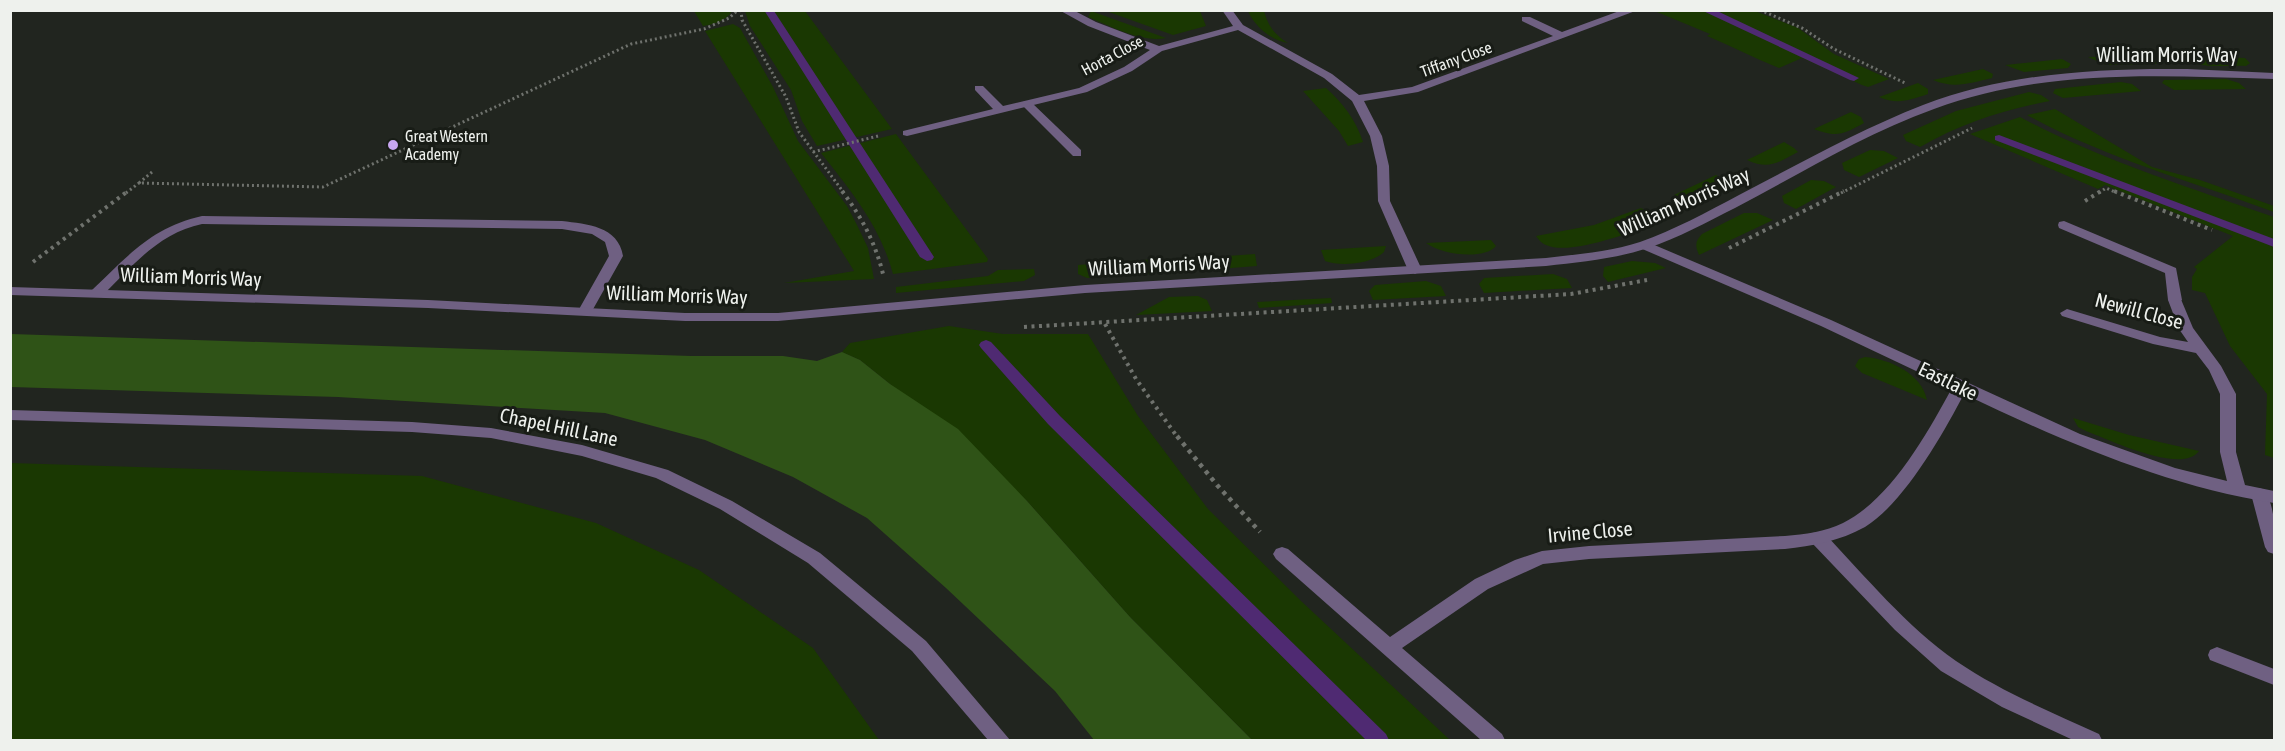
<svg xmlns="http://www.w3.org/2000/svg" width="2285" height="751" font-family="'Asap Condensed',sans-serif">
	<rect width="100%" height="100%" fill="#21251f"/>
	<path fill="#1a3802" d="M1661,10L1755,11L1798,28L1834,54L1889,79L1868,87L1862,85L1802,58L1779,68C1754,58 1731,46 1707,36L1710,34L1657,12Z
		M694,11H732C726,21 714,24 703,26Z
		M745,11H805L892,129L817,146L802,121L791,90L750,26Z
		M1091,11L1166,38C1141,43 1111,26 1088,17Z
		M1106,11H1200L1206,26L1173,35Z
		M1248,11H1264C1268,26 1275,35 1288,43C1272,41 1254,26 1248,11Z
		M733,24L740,28L773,87L798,141L847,206L857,225L868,248L874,279L784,283L854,271L705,31Z
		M2151,55L2158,60L2156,64L2106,65L2088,57Z
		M2177,55L2245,58L2250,63L2246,66C2226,65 2192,70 2177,55Z
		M2062,59L2071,64L2068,68L2024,72L2005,65Z
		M1983,69L1993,74L1992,78C1971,83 1954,89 1933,80Z
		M2226,79L2239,83L2246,89L2174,90L2162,83L2164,80Z
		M2121,82L2132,84L2141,91L2063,98L2053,93L2055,89Z
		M1918,83L1928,89V94C1909,100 1898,105 1879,97Z
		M1326,88C1343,103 1356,120 1363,142L1348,146L1339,131L1303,91Z
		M2029,92L2041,95L2050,101C2003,110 1962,123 1920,147L1906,141L1903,135L1956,111Z
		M2055,109L2152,167L2200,180L2274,206V212C2191,181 2105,158 2027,115Z
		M1851,112L1861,117L1864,123C1844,134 1837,138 1814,129Z
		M2020,117C2101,160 2188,187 2274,217V458L2265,455L2267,394L2230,346L2205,293L2192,290V277L2197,269L2194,267L2233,236L2105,185L2098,189L1970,134Z
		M896,134L988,259L987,262L893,274C880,226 852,192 821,153Z
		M1784,142L1794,148L1798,152C1777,163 1769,170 1747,160Z
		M1870,150L1884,151L1898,158L1859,177L1844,170L1842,163Z
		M1716,175L1726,181L1728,186C1707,197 1697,207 1674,195Z
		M1811,180L1824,181L1836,187L1796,209L1784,203L1782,196Z
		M1641,208L1655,216L1656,223C1632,232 1570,256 1546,245C1541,243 1539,240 1536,236L1594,225Z
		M1744,213H1757L1773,220L1699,255C1695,246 1695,241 1702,234Z
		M1491,240L1496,246C1483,261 1440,254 1426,243Z
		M1386,246L1384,252C1372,264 1341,267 1325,261L1321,250Z
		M1255,254L1257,266L1218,269L1206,267L1200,258Z
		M1156,259L1158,268L1150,274L1087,278L1078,274V265Z
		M1632,261L1655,263L1666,268L1608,282L1603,276L1604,267Z
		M1034,269L1035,275L1024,281L896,293V287L988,276L998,270Z
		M1553,274L1567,279L1572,288L1484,293L1479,284L1484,278Z
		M1426,281L1441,286L1446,296L1373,300L1369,291L1375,285Z
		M1198,296L1207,300L1212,311L1136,315L1169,297Z
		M1331,298L1332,303L1259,308L1257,302Z
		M949,326L1003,334H1088L1138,416L1208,509L1301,601L1450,740H1252L1130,617L1027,501L890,384L860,360L842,352L850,343Z
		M1865,357C1890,359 1922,374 1927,400L1862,373L1855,366L1859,359Z
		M2073,418L2129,435L2199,451C2182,475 2110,440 2086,431L2078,427Z
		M11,463L422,476L596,523L699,570L813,648L879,740H11Z"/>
	<path fill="#2f5317" d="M11,334L691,356H783L817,361L842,352L860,360L890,384L958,429L1027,501L1130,617L1252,740H1094L1055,691L946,588L867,518L793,477L705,440L605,413L338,397L11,387Z"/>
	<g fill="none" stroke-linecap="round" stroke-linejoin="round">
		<path fill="#4f2a72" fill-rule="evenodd" d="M764,10L774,11L934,257L932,260L927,261L920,257Z
			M1701,10H1715L1859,78L1854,81L1850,80Z
			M1999,135L2274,239V247L1995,140V136Z
			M986,340L991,342L1060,416L1386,734L1389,740H1366L1048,424L981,348L979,345L981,342Z"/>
		<path stroke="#6f726d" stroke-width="3" stroke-dasharray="2 3" stroke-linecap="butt" d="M741,10L742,20L786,97L799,132L844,193
			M1760,10L1802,28L1834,49L1905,83
			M813,152L878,136
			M152,172L139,183L323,187L631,44L704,29L729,18L738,10
			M126,193L139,183
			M1841,193L1972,128
			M2099,193L2106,188L2117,193"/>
		<path stroke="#6f726d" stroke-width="4" stroke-dasharray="3 4.5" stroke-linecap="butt" d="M842,191C863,219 876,244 884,278
			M2114,191L2212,230
			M2085,201L2101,191
			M1729,248L1844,191
			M33,262L128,191
			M1105,324L1136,379L1178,438
			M1024,327L1571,294L1647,280"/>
		<path stroke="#6f726d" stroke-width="4.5" stroke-dasharray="4 5" stroke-linecap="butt" d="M1177,436L1217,485L1260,532"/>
		<path fill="#6f6082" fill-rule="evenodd" d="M1027,101L1031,102L1081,150V156H1073L1023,106V102Z
			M202,216L562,221C587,224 618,226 623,256L592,311L585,315L578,311L609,256L605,242L592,234L562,229L202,224C159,233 132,266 102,296H92L90,293L92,290C128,256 152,227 202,216Z
			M2064,221L2176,268L2182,300L2175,304L2168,300L2165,273L2059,228L2058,225L2059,222Z
			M10,410L412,422L491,428L582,445L668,470L732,501L820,553L926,641L1010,740H988L912,651L808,563L720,509L656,478L582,456L491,438L412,432L10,420Z
			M2259,488L2265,490C2275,508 2276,533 2274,554L2268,552L2265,547L2251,494L2253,490Z
			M1818,532L1824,533C1866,577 1906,626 1956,661C2000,691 2051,712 2099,734L2102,740H2073L2002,707L1941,671L1895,630L1812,543L1809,538L1812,533Z
			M2217,647L2274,669V685L2210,660L2208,655L2210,650Z"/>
		<path fill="#6f6082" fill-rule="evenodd" d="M1059,10H1073L1096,22L1159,46L1233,26L1222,10H1232L1243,25L1332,74L1359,95L1412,87L1553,36L1522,21V17H1530L1562,32L1622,10H1638L1418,92L1364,101L1382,136L1389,166L1390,201L1422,270L1415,274L1408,270L1378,201L1377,166L1370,136L1352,101L1324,78L1238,30L1162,51L1132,71L1087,92L907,136L903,135V131L993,109L975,90V86H983L1003,106L1079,88L1124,67L1150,50L1088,26Z
			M1645,241L1831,320L2080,434L2175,468L2227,481L2220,452V394L2209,370L2196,353L2153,344L2062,316L2060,313L2067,309L2160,337L2188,342L2179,329L2168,300L2170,297H2180L2193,328L2221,366L2236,394V452L2245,485L2274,491V503C2166,486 2062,441 1964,394C1943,434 1904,503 1865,527C1840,541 1812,546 1785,549L1589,559L1543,564L1488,589L1402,648L1502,734L1505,740H1481L1276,559L1273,554L1276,549L1282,547L1288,549L1390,637L1475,579L1515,560L1542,551L1589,546L1785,536C1805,534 1825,532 1843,523C1891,499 1927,434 1952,388L1821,326L1640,248L1638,245Z"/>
		<path fill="#6f6082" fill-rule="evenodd" d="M2187,69L2274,73V79C2157,76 2047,68 1934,109C1864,134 1800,174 1735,208C1707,222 1678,238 1648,248C1615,259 1580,262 1546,266L1085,293L778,321H685L428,308L10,295V287L428,300L685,313H778L1085,285L1546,258C1577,254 1610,252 1640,242C1674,230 1707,212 1739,195C1799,164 1859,130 1923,105C2007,73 2098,68 2187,69Z"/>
	</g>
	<circle fill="#c7a6ef" stroke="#181c16" stroke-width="2" cx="393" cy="145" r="6"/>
	<g text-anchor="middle" stroke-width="6" stroke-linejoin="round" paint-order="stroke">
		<g font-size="16" fill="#eef1ed" stroke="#181c16">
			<text transform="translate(1112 55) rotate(-28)" y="6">Horta Close</text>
			<text transform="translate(1456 59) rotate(-20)" y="6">Tiffany Close</text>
		</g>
		<g font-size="16" fill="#eef1ed" stroke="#181c16" text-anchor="start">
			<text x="405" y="142">Great Western<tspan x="405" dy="18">Academy</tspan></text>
		</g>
		<g font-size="20" fill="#eef1ed" stroke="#181c16">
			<text x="2167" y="62">William Morris Way</text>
			<text transform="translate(1684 202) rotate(-24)" y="7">William Morris Way</text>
			<text transform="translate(1159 265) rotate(-3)" y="7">William Morris Way</text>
			<text transform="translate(191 277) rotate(2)" y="7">William Morris Way</text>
			<text transform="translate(677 295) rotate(2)" y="7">William Morris Way</text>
			<text transform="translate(2139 311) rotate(15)" y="7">Newill Close</text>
			<text transform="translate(1948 381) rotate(26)" y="7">Eastlake</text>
			<text transform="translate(559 427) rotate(12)" y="7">Chapel Hill Lane</text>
			<text transform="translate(1590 532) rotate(-5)" y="7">Irvine Close</text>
		</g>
	</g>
	<rect width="2285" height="751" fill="none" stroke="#eef1ed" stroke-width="24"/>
</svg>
